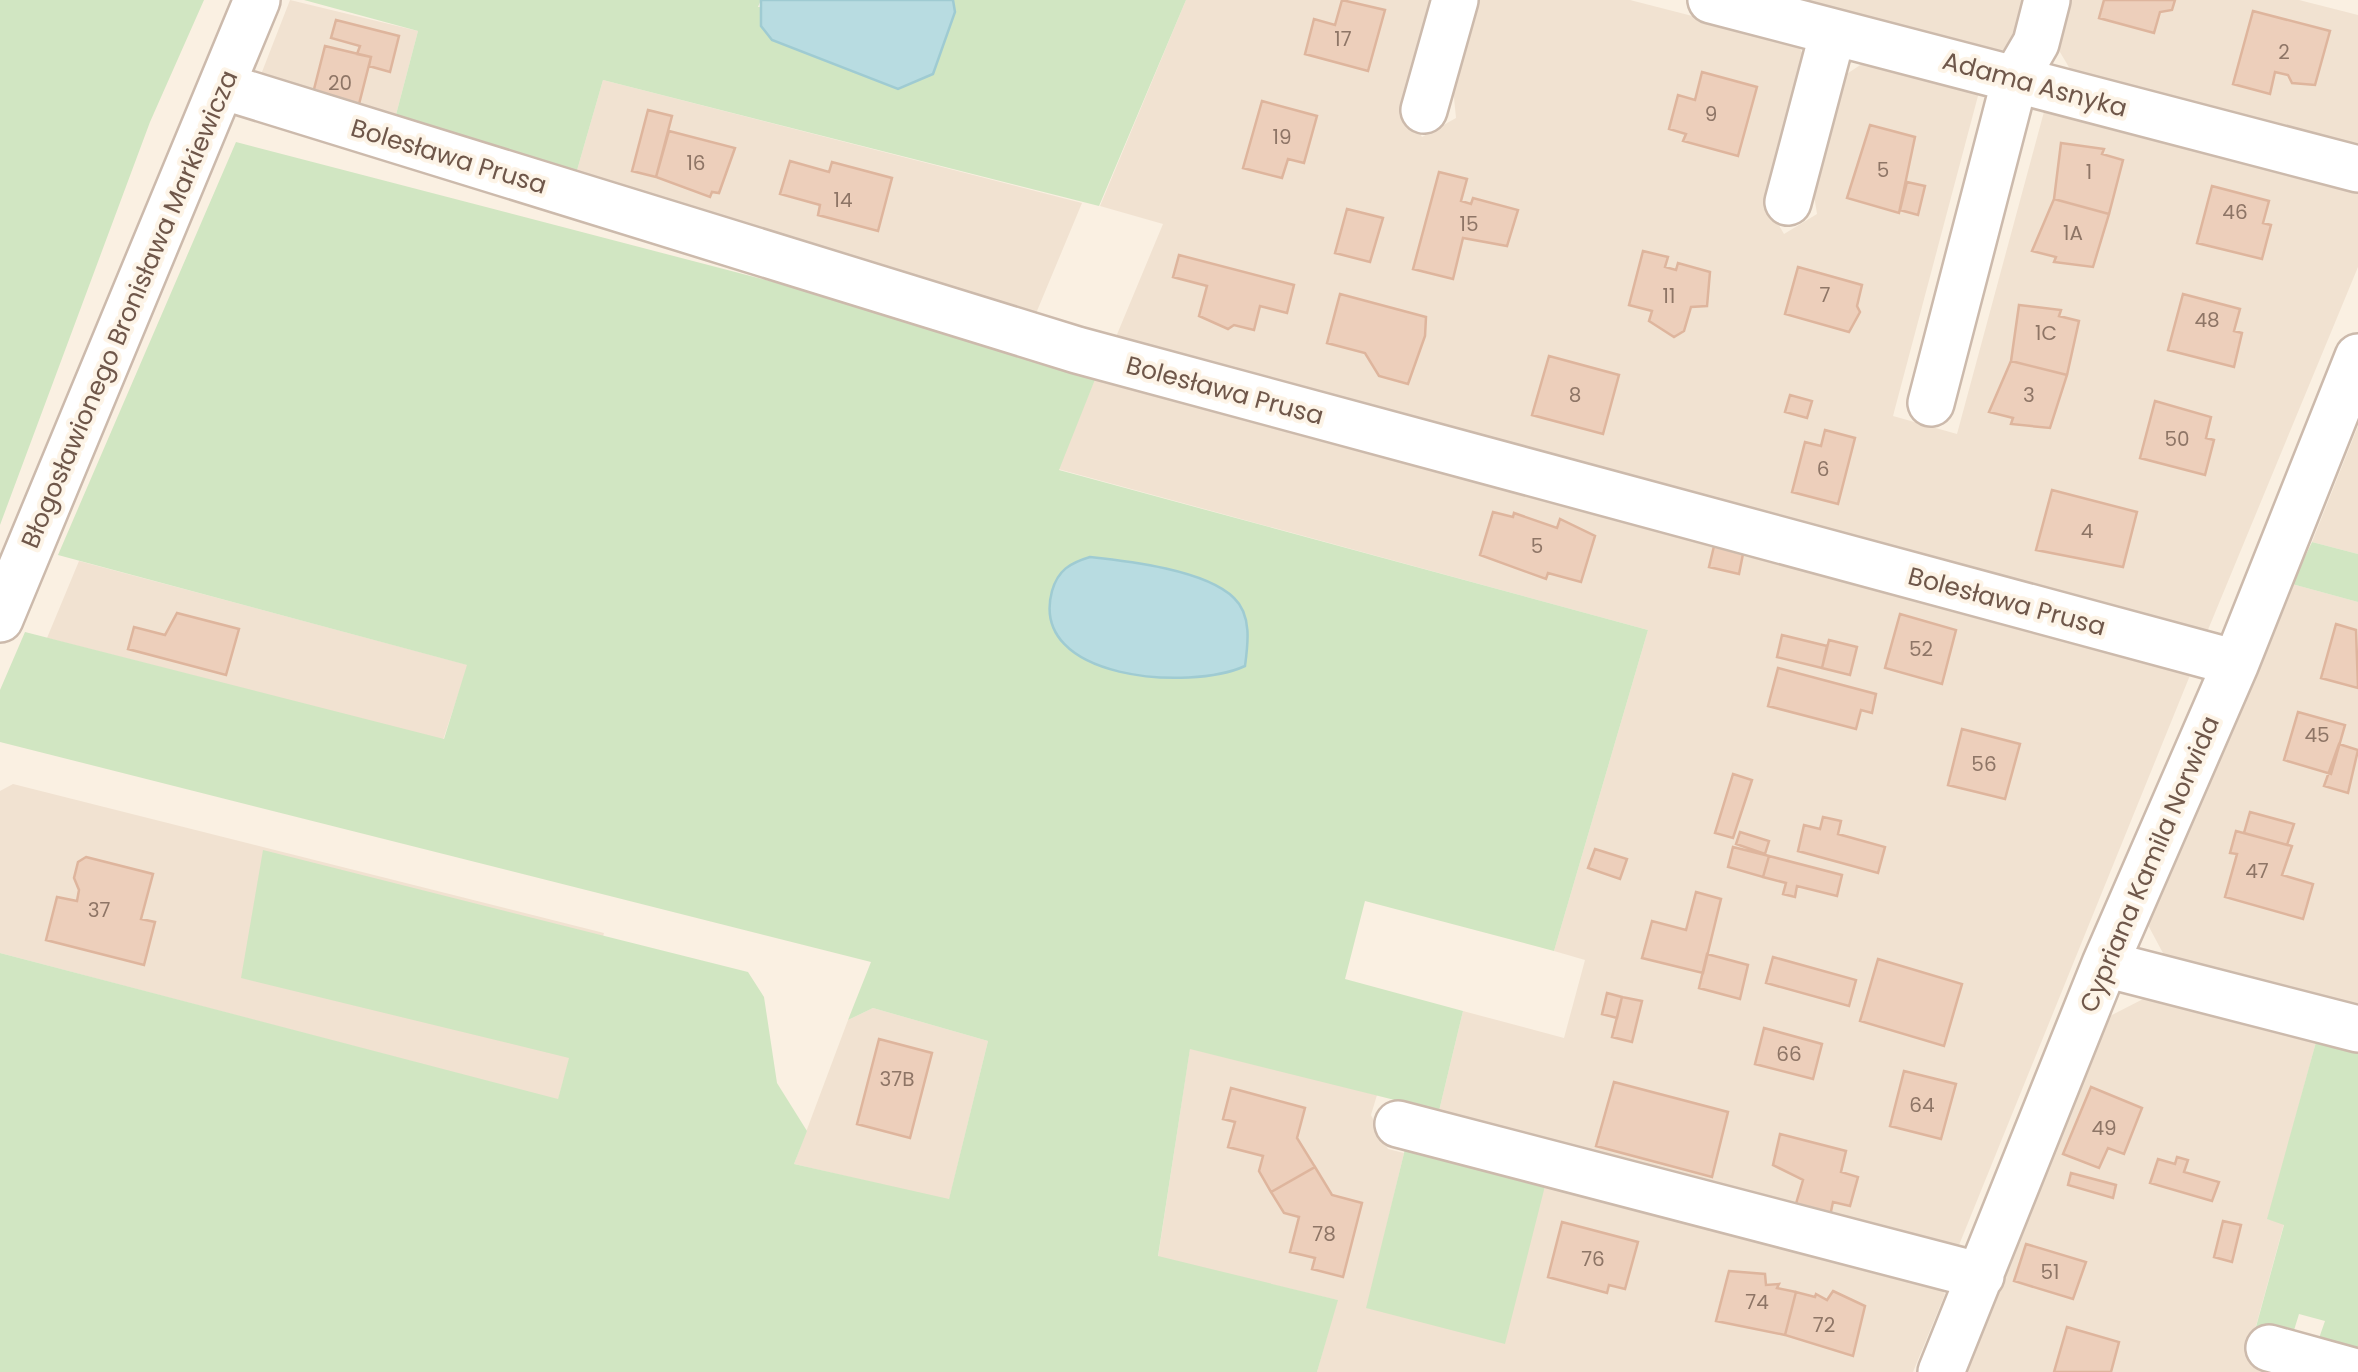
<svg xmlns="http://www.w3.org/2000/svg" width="2358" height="1372" font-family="Poppins,sans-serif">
	<rect width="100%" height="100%" fill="#faf0e2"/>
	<path fill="#f1e2d1" d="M290,0L418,31L387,149L246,113Z
		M1186,0H1441L1404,104L1422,137L1456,118L1453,88L1476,0H1630L1797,43L1812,72L1785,177L1764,200L1784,234L1817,214L1812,183L1839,79L1868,60L1979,92L1893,416L1957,434L2045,108L2358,191V267L2205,637L1113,344L1163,224L1100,206Z
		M1806,0H2037L2028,34L2000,52Z
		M2065,0H2299L2358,15V146L2070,69L2054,42Z
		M603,80L1082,203L1032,323L569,198Z
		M1100,367L2195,663L1957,1250L1439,1111L1463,1011L1564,1038L1585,960L1554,951L1648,630L1058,469Z
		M2358,426V554L2312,542Z
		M79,561L468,665L443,740L47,638Z
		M2292,584L2358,602V1007L2164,955L2148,925Z
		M13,784L604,933L558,1100L0,953V791Z
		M2147,997L2316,1042L2268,1219L2284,1224L2248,1355L2307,1372H1967L2110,1016Z
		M873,1008L988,1041L949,1200L794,1164L848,1020Z
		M1190,1048L1377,1095L1371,1115L1388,1149L1404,1153L1367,1308L1547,1178L1929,1276L1945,1294L1913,1372H1317L1337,1300L1158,1257Z"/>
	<path fill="#d1e6c2" d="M0,0H204L150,122L0,525Z
		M304,0H761L758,7L955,12L953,0H1186L1099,206L603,80L569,198L387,149L418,31Z
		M236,142L1100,367L1059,470L1648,630L1554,951L1365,901L1345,979L1463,1011L1439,1111L1190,1049L1158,1256L1338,1300L1317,1372H0V953L558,1099L569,1058L241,978L263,850L748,972L764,997L777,1083L807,1131L794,1164L949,1199L988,1041L873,1008L848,1020L871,962L0,742V690L25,632L444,739L467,665L58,555Z
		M2312,542L2358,554V602L2292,584Z
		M2316,1042L2358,1053V1360L2317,1344L2325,1321L2299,1314L2291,1340L2256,1358L2248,1356L2284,1225L2267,1219Z
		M1407,1141L1547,1178L1505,1344L1366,1308Z"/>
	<path fill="#b8dce1" stroke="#9fcbd2" stroke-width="2.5" d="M761,0H953L955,12L933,74L898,89L772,40L761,26Z
		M1090,557C1128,561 1206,570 1234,598C1252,615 1248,644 1245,666C1191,691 1028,681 1052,591C1058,570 1070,563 1090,557Z"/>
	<path fill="#edcfbb" stroke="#deb59d" stroke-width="2.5" d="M1342,0L1385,10L1368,71L1305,54L1314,19L1335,25Z
		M2104,0H2175L2172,10L2160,12L2154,33L2099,18Z
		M2253,11L2330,31L2315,85L2292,83L2288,75L2275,72L2270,94L2233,84Z
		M336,20L399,36L390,72L369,66L371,57L357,54L360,46L331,38Z
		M325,46L371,57L357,112L311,101Z
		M1702,72L1757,87L1738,156L1683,141L1686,134L1669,129L1678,95L1695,100Z
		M1262,101L1317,116L1304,163L1288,159L1282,178L1243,168Z
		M648,110L672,116L656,177L632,171Z
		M1870,125L1915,137L1899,213L1847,198Z
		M669,131L735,148L719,193L712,192L710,197L656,177Z
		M2061,143L2104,149L2102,154L2123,160L2109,214L2054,199Z
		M790,161L829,172L832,162L892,178L878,231L818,215L820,205L780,194Z
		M1439,172L1467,179L1461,201L1471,204L1473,198L1518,210L1507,246L1463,238L1453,279L1413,269Z
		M1907,182L1925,186L1918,215L1900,210Z
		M2212,186L2269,201L2263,223L2271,225L2262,259L2197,243Z
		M2054,199L2109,214L2093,267L2054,262L2056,257L2032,251Z
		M1347,209L1383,218L1370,262L1335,253Z
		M1643,251L1668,257L1665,267L1676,270L1678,263L1710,272L1707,306L1691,307L1684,331L1674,337L1649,321L1652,311L1629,305Z
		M1179,255L1294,285L1287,313L1260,306L1254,330L1234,325L1228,329L1199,316L1207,286L1173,277Z
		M1798,267L1862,285L1857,306L1860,312L1849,332L1785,314Z
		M1340,294L1426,317L1425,336L1408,384L1379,376L1365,353L1327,343Z
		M2183,294L2240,309L2234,331L2242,333L2234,367L2168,350Z
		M2019,305L2061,310L2059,316L2079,321L2067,375L2011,361Z
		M1549,356L1619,375L1603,434L1532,415Z
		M2011,361L2067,375L2050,428L2011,424L2013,418L1989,412Z
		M1790,395L1812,401L1807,418L1785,412Z
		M2155,401L2211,417L2206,438L2214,440L2205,475L2140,458Z
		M1825,430L1855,438L1838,504L1792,492L1805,442L1821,446Z
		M2052,490L2137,512L2123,567L2036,550Z
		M1493,512L1513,517L1514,513L1557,528L1560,519L1595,536L1581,582L1548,573L1546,579L1480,555Z
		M1715,542L1744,549L1739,574L1709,567Z
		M177,613L239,629L226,675L128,649L134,627L165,635Z
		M1900,614L1956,630L1942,684L1885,668Z
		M2336,624L2356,630L2358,688L2321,678Z
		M1782,635L1827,646L1822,668L1777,657Z
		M1829,640L1857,647L1850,675L1822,668Z
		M1778,668L1876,694L1872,713L1861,710L1856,729L1768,706Z
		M2298,712L2345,725L2331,774L2284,760Z
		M1962,729L2020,744L2005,799L1948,785Z
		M2339,744L2358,750L2348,793L2324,786Z
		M1733,774L1752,780L1733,838L1715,833Z
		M2250,812L2294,824L2287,845L2244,833Z
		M1823,817L1841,821L1838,834L1885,847L1878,873L1798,851L1804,825L1820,829Z
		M2236,831L2292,846L2282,875L2313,884L2303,919L2225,897L2237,854L2230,853Z
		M1740,832L1769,841L1765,854L1736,844Z
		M1733,847L1769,856L1763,877L1728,867Z
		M1595,849L1627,859L1620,879L1588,868Z
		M1769,856L1842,875L1837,896L1797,886L1795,897L1783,894L1786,883L1763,877Z
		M86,857L153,874L141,919L155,922L144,965L46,940L57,897L77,901L79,890L74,878L78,862Z
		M1696,892L1721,899L1703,973L1642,958L1652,921L1686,930Z
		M1707,954L1748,965L1740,999L1699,988Z
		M1773,957L1856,980L1849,1006L1766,983Z
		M1878,959L1962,984L1944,1046L1860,1021Z
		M1607,993L1622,997L1617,1018L1602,1014Z
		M1622,997L1642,1001L1632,1042L1612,1037Z
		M1764,1028L1822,1044L1813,1079L1755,1064Z
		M879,1039L932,1053L910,1138L857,1124Z
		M1904,1071L1956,1084L1941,1139L1890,1126Z
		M1614,1082L1728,1112L1712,1177L1596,1146Z
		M2091,1087L2142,1108L2124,1154L2108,1148L2099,1168L2063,1154Z
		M1231,1088L1305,1108L1297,1138L1315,1167L1271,1192L1259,1171L1263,1156L1228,1147L1235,1122L1223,1119Z
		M1780,1134L1846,1151L1841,1172L1858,1177L1850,1206L1833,1202L1830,1216L1795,1207L1803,1180L1773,1165Z
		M2177,1157L2188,1160L2184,1172L2219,1182L2212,1201L2150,1183L2158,1159L2175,1164Z
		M1315,1167L1332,1195L1362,1203L1343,1277L1312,1269L1315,1258L1290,1252L1299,1217L1284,1213L1271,1192Z
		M2071,1173L2116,1185L2113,1198L2068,1185Z
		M2223,1221L2241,1225L2232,1262L2214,1257Z
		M1562,1222L1638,1242L1625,1289L1609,1285L1607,1293L1548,1277Z
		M2026,1244L2086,1262L2073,1299L2014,1281Z
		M1729,1271L1765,1274L1766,1285L1779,1284L1777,1288L1796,1292L1785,1335L1716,1321Z
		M1833,1291L1865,1306L1853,1356L1785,1335L1796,1292L1815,1297L1816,1294L1827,1300Z
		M2067,1327L2119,1342L2111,1372H2054Z"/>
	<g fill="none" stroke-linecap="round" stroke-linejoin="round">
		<g stroke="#ccbaac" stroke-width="50">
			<path id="minor" d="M1711,0L2358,169
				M222,86L1077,350L2236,663
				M1424,110L1455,0
				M1788,202L1833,32
				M1931,403L2015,79L2036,43L2047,0
				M0,619L257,0
				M2105,964L2358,1029
				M1398,1124L1981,1276
				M2269,1348L2356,1372
				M1941,1372L2105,964L2236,663L2358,357"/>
		</g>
		<use href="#minor" stroke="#fff" stroke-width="45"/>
	</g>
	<g text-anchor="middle" stroke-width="8" stroke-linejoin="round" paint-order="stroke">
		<g font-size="20" fill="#8e7566">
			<text x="1343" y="46">17</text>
			<text x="2284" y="59">2</text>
			<text x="340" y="90">20</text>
			<text x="1711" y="121">9</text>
			<text x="1282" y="144">19</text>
			<text x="696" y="170">16</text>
			<text x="1883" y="177">5</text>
			<text x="2089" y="179">1</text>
			<text x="843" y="207">14</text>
			<text x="2235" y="219">46</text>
			<text x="1469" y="231">15</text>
			<text x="2073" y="240">1A</text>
			<text x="1825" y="302">7</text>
			<text x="1669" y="303">11</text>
			<text x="2207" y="327">48</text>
			<text x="2046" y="340">1C</text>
			<text x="1575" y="402">8</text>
			<text x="2029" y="402">3</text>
			<text x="2177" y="446">50</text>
			<text x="1823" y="476">6</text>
			<text x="2087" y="538">4</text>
			<text x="1537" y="553">5</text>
			<text x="1921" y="656">52</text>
			<text x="2317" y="742">45</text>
			<text x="1984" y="771">56</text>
			<text x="2257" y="878">47</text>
			<text x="99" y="917">37</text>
			<text x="1789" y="1061">66</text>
			<text x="897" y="1086">37B</text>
			<text x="1922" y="1112">64</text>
			<text x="2104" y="1135">49</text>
			<text x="1324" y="1241">78</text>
			<text x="1593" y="1266">76</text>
			<text x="2050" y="1279">51</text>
			<text x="1757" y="1309">74</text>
			<text x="1824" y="1332">72</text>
		</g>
		<g font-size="25" fill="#6f574a" stroke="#fdf4e7">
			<text transform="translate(2035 84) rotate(15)" y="9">Adama Asnyka</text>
			<text transform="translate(449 156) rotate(17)" y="9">Bolesława Prusa</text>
			<text transform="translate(129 309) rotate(-67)" y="9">Błogosławionego Bronisława Markiewicza</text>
			<text transform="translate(1225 390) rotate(15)" y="9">Bolesława Prusa</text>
			<text transform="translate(2007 601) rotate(15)" y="9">Bolesława Prusa</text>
			<text transform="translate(2149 864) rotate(-67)" y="9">Cypriana Kamila Norwida</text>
		</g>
	</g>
</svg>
